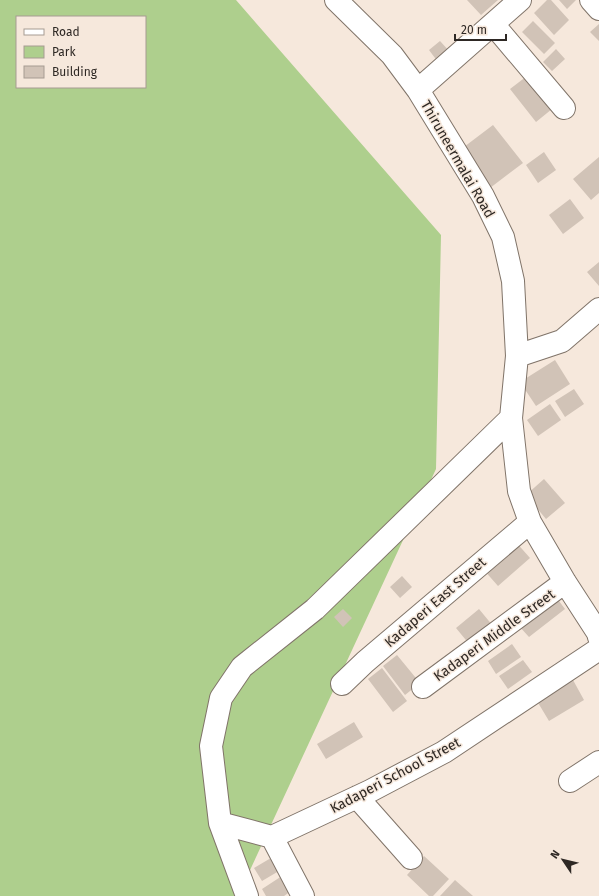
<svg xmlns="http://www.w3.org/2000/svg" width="599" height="896" font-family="'Fira Sans',sans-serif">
	<rect width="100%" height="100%" fill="#f6e8dc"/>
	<path fill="#aecf8d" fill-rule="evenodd" d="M0,0H236L441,235L436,469L238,896H0ZM17,17H145V87H17Z"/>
	<path fill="#d1c3b7" d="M467,0H498L481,15Z
		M547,0H551L569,20L554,35L534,13Z
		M559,0H576L567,9Z
		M533,21L555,43L544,54L522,32Z
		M599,24V41L590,32Z
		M440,41L450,52L438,62L429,50Z
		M556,49L565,59L552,71L543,62Z
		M527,76L552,109L536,122L510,89Z
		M493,125L523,163L490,188L460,150Z
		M544,152L556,170L538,183L526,165Z
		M599,157V193L591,200L573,179Z
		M570,199L584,218L563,234L549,215Z
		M599,262V286L587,272Z
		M555,360L570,384L536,406L520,382Z
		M574,389L584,404L565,417L555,401Z
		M550,404L561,420L538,436L527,420Z
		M544,479L565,503L546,519L526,495Z
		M515,541L530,558L498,586L483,569Z
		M402,576L412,587L400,598L390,587Z
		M556,597L565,609L529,637L519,626Z
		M343,609L352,618L343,627L334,617Z
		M479,609L493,626L470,645L456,628Z
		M512,644L521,657L496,674L488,661Z
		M397,655L420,683L405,695L383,666Z
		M523,660L532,672L508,689L499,676Z
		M382,668L407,701L393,712L368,679Z
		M573,680L584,700L549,721L537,701Z
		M354,722L363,737L326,759L317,744Z
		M276,855L284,868L262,881L254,868Z
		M424,856L449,879L433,896H429L407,875Z
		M285,874L294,889L284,896H266L262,889Z
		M455,880L473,896H440Z"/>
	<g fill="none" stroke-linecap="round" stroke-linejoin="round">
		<g stroke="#807469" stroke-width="24">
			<path id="minor" d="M336,0L392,55L418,90L483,196L503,237L513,281L517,356L511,418L519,491L530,522L565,582L598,633L599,637
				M591,0L599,9
				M493,24L564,108
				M418,90L520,0
				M517,356L562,341L599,309
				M342,684L365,662L530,522
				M423,687L565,582
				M570,781L599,762
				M357,797L411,858
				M220,823L272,837L370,791L444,752L599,649
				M272,837L303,896
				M247,896L220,823L211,746L221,698L242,667L315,609L511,418"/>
		</g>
		<use href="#minor" stroke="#fff" stroke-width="22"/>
	</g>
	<g text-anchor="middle" stroke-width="3" stroke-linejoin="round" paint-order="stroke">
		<g font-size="14" fill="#2e2824" stroke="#f6e8dc">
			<text transform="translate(458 159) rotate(60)" y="5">Thiruneermalai Road</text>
			<text transform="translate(435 602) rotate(-41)" y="5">Kadaperi East Street</text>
			<text transform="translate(494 635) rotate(-36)" y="5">Kadaperi Middle Street</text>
			<text transform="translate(395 775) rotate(-28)" y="5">Kadaperi School Street</text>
		</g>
	</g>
	<rect x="16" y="16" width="130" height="72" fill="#f6e8dc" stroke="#a69b92"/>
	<rect x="24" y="29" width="20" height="6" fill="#ffffff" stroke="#a69b92"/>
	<text x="52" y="36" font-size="12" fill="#2e2824">Road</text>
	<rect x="24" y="46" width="20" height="12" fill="#aecf8d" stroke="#a69b92"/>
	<text x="52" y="56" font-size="12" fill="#2e2824">Park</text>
	<rect x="24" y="66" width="20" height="12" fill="#d1c3b7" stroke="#a69b92"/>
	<text x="52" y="76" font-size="12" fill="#2e2824">Building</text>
	<g transform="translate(563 860) rotate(305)" stroke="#f6e8dc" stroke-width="3" paint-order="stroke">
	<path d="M0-3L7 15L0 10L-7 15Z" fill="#2e2824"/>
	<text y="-6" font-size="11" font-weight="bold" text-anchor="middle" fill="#2e2824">N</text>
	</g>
	<path d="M455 34v6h51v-6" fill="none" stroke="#2e2824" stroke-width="2"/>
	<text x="461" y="34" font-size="12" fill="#2e2824" stroke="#f6e8dc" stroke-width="3" paint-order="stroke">20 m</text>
</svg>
